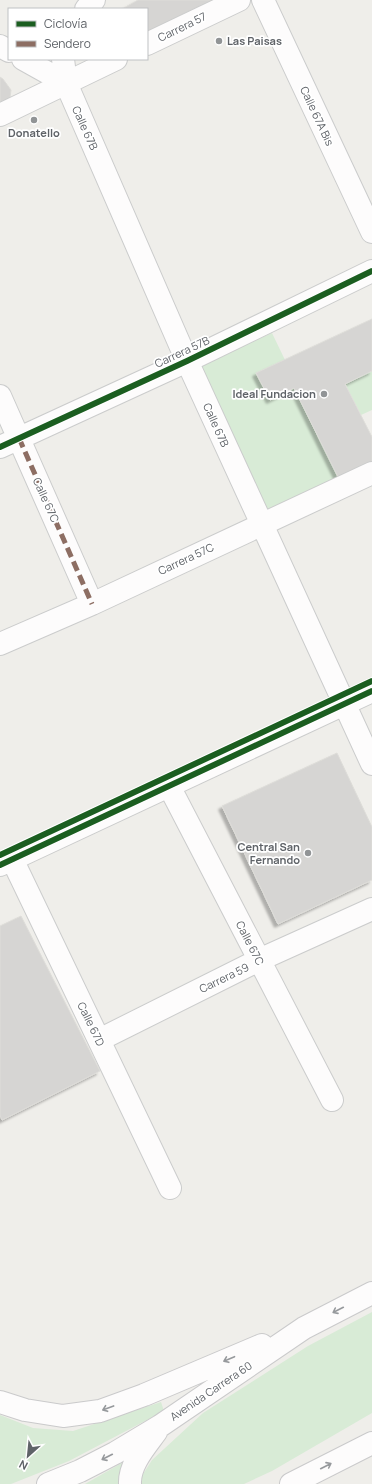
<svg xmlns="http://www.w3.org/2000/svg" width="372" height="1484" font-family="Manrope,sans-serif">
	<defs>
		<filter id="shadow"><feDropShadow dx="-3.5" dy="3.5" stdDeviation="1" flood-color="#0004"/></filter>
	</defs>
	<rect width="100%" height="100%" fill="#efeeea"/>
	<path fill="#d8ebd6" d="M272,333L285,360L257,374L270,400L294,388L339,479L270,514L198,367Z
		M372,371V410L361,415L345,384Z
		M372,1312V1413L272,1471L244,1484H139L138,1482L152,1460L203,1413L308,1346Z
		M161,1402L164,1411L69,1461L11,1484H0V1415L33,1428L73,1431Z
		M127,1460L121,1484H84H85Z"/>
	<path fill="#d6d5d3" stroke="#deddd9" filter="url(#shadow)" d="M138,0H212L147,32V9H122Z
		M0,77L3,79L11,90L10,98L0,106Z
		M372,319V371L345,384L372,437V464L339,479L294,388L270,400L256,373Z
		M337,753L372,827V880L278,924L222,806Z
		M21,916L100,1071L2,1120L0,1115V926Z"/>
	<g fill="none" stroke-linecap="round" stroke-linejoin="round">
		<g stroke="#cbcccc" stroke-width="24">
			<path id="street" d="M263,0L372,232
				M86,9L94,0
				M147,44L239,0
				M0,46L9,51
				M23,59L66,83
				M63,59L66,83L187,361L372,764
				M0,115L116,59
				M0,396L92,604
				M0,447L187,361L372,271
				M0,644L92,604L372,473
				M169,786L332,1100
				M12,859L170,1188
				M0,865L372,691
				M99,1040L259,960L372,909"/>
		</g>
		<g stroke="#cacacb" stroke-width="24">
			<path id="secondary" d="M0,1402L25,1410L63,1416L100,1411L144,1395L262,1345
				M48,1484L80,1471L115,1453L160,1426L304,1328L372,1293
				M130,1484C129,1465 145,1447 156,1432
				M291,1484L372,1443"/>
		</g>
		<use href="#street" stroke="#fdfcfc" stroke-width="22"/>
		<use href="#secondary" stroke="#fdfcfc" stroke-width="22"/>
		<path stroke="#8d6e63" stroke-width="5" stroke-dasharray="10 5" stroke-linecap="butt" d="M19,438L92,604"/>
		<g stroke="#fff" stroke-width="8">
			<path id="cycleway" d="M0,447L187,361L372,271
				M0,855L372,681
				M0,865L372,691"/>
		</g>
		<use href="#cycleway" stroke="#1b5e20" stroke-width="6"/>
	</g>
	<defs><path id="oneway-shaft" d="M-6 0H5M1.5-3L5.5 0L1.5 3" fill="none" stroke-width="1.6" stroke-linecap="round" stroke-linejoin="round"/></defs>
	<g stroke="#96999c">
		<use href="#oneway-shaft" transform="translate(338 1310) rotate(153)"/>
		<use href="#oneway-shaft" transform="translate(229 1359) rotate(157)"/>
		<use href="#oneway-shaft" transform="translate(108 1408) rotate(160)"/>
		<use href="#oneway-shaft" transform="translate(107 1457) rotate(153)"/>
		<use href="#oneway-shaft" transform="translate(326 1466) rotate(-27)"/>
	</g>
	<g fill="#919496" stroke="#fff" stroke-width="1.5">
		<circle cx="219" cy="41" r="4"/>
		<circle cx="34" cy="120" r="4"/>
		<circle cx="324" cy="394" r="4"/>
		<circle cx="308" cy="853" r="4"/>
	</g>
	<g text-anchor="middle" stroke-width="3.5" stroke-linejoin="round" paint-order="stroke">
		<g font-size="11" fill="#5f6368" stroke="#fff">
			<text transform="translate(182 27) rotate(-26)" y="4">Carrera 57</text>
			<text transform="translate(317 116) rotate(65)" y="4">Calle 67A Bis</text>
			<text transform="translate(85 128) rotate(66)" y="4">Calle 67B</text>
			<text transform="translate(182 352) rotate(-25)" y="4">Carrera 57B</text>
			<text transform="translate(216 425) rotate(66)" y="4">Calle 67B</text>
			<text transform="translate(46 500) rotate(66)" y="4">Calle 67C</text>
			<text transform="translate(186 559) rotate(-25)" y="4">Carrera 57C</text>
			<text transform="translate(250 943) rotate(63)" y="4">Calle 67C</text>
			<text transform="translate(224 978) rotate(-26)" y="4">Carrera 59</text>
			<text transform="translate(91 1024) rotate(64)" y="4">Calle 67D</text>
			<text transform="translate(211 1391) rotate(-34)" y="4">Avenida Carrera 60</text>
		</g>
		<g font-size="11" font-weight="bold" fill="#5f6368" stroke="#fff" text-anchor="end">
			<text x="227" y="45" text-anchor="start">Las Paisas</text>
			<text x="34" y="137" text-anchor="middle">Donatello</text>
			<text x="316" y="398">Ideal Fundacion</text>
			<text x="300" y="851">Central San<tspan x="300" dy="13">Fernando</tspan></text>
		</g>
	</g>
	<rect x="8" y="8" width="140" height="52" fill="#ffffff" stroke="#bfc1c3"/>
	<rect x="16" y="21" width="20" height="6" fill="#1b5e20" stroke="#bfc1c3"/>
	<text x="44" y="28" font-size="12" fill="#5f6368">Ciclovía</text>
	<rect x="16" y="41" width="20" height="6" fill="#8d6e63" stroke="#bfc1c3"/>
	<text x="44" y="48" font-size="12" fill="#5f6368">Sendero</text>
	<g transform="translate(28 1456) rotate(207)" stroke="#ffffff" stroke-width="3" paint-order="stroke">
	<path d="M0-3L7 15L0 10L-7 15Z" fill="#5f6368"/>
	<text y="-6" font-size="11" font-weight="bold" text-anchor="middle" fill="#5f6368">N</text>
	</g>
</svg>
